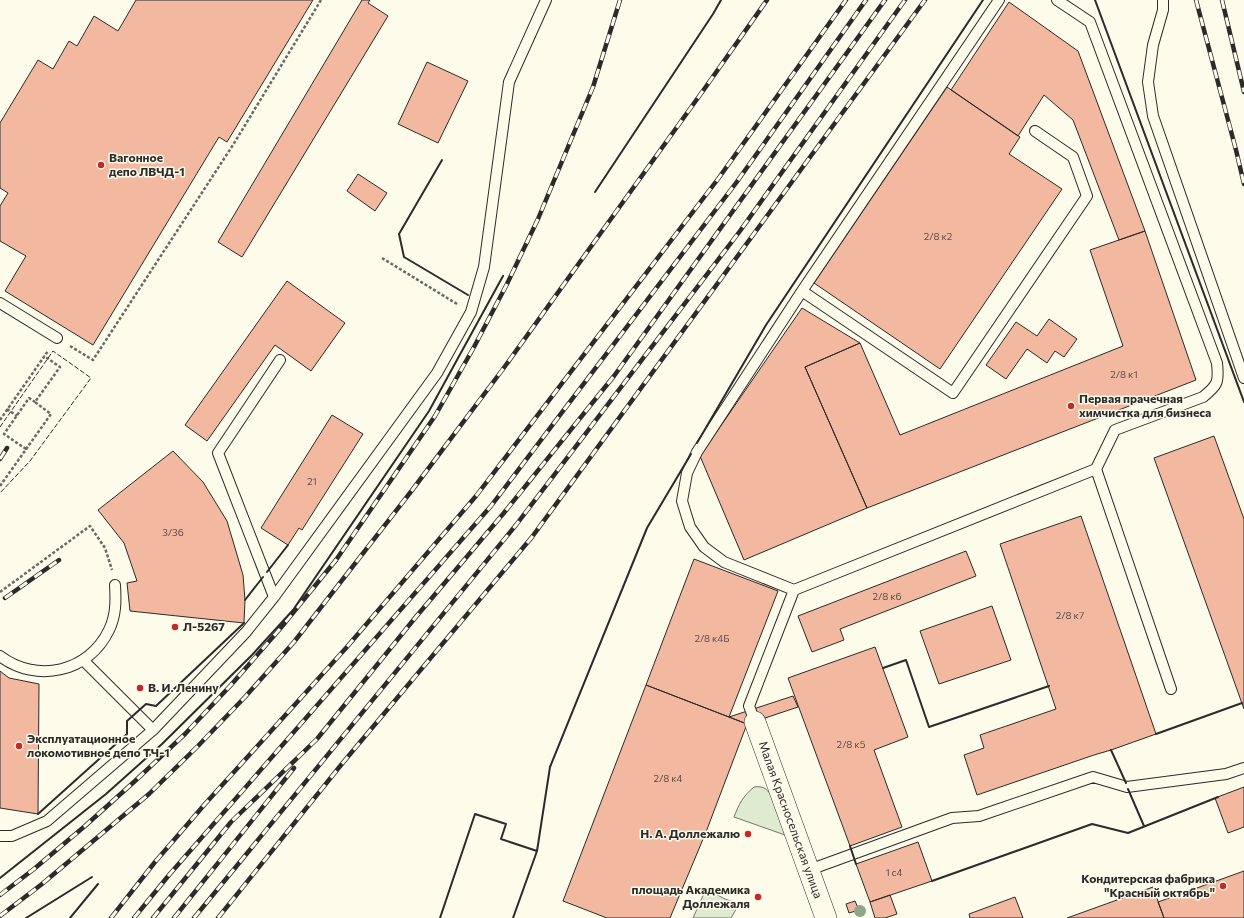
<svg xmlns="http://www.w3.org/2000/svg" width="1244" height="918" font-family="Commissioner,sans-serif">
	<rect width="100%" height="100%" fill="#fdfbea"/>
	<path fill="#deebd1" stroke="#74746e" d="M754,787C763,786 766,788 771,795L785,835L734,817C739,804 743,796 754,787Z
		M706,889L725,899L739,904L731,918H693Z"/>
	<path fill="#f2b8a0" stroke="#2b2b2b" d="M136,0H313L227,142L219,137L93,345L5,291L26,256L0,241V206L8,193L0,188V123L38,60L53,69L69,41L77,46L94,16L118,31Z
		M362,0H370L368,3L388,16L242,257L218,242Z
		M1009,2L1078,51L1145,231L1119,240L1073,120L1044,95L1018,136L951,90Z
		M427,62L468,81L438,143L398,124Z
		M947,87L1020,137L1009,154L1062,189L940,369L814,283Z
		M358,174L387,193L375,211L347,191Z
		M1145,231L1196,380L867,508L805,367L860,343L900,435L1123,346L1090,250Z
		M287,281L345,323L311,371L275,345L207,441L185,425Z
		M802,308L860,343L805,367L867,508L744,560L700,456Z
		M1049,319L1077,339L1064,357L1055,351L1047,363L1027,349L1006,379L986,365L1016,322L1037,336Z
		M332,415L363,434L302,530L299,528L288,545L261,528Z
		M1214,436L1244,519V709L1154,458Z
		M173,451L203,482L227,521L243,575L245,600L244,623L130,611L127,583L137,581L124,543L98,510Z
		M1081,516L1156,734L1111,750L1094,755L977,795L964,755L984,748L980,735L1056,709L1000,544Z
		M966,551L976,576L840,629L844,640L812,652L798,616Z
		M694,559L778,591L729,717L646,685Z
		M992,606L1011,660L939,684L920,631Z
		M875,647L908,737L874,750L902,827L850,846L788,678Z
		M0,671L9,678L39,684L38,814L0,808Z
		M646,685L747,724L706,832L670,918H607L563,901Z
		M793,696L798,707L747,724L729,717Z
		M1244,787V827L1228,833L1215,798Z
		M918,842L932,881L870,902L856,864Z
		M1244,871V918H1164L1158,902Z
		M1153,887L1164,918H1067Z
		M890,895L897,914L885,918H875L870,902Z
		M1015,897L1023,918H970L969,914Z
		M855,901L859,910L849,913L846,904Z"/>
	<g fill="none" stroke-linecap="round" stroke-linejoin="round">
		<g stroke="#2b2b2b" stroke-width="12">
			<path id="service" d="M1057,0L1090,22L1217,363C1219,382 1218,385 1203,397L1115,430L1096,469
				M1163,0V10L1153,45L1148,82L1153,116L1244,378
				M802,291L953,393L1087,196L1073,157L1035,131
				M0,303L57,338
				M794,590L724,562L704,547L690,527L682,501L687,473L697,452L802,291L999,0
				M274,597L218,453L280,360
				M0,656C37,684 89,672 109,630C116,616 116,601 115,585
				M83,660L153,730
				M755,722L749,706L794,590L1096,469L1171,689
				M0,836H12L47,821L153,730L246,632L274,597L437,373L471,312L484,267L509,82L546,0
				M809,870L952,818L979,816L1093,777L1127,787L1226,774L1244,768"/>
		</g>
		<g stroke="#2b2b2b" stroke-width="22">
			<g id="minor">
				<path id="s1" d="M755,722L826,918"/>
			</g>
		</g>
		<path stroke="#6a6964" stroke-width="2.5" stroke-dasharray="3 2" stroke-linecap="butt" d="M382,258L457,304
			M70,346L93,360L233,145L321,0
			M7,409L17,416
			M0,420L48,351
			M26,449L4,434L29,398L35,402
			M0,486L51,414L35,402L60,367L44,356
			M0,592L90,526L105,548L112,570"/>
		<use href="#service" stroke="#fdfbea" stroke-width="10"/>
		<use href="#minor" stroke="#fdfbea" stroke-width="21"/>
		<g stroke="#2b2b2b" stroke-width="4.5">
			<path id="rail" d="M1196,0L1236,150L1244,184
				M1222,0L1244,92
				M0,459L7,448
				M5,598L59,560
				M0,895L34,869L85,826L135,781L185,734L231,685L279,630L336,560L435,416L474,347L507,284L538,219L593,87L620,0
				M0,916L42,884L149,794L198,746L245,697L294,642L413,489L503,369L705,88L767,0
				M111,918L155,862L205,804L346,648L476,496L718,179L846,0
				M134,918L169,875L491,506L736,183L866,0
				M153,918L231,822L317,739L415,618L503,514L614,376L885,0
				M174,918L294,768
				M194,918L516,525L740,231L905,0
				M218,918L341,765L532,537L925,0"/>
		</g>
		<use href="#rail" stroke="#fdfbea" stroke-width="3" stroke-dasharray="9" stroke-linecap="butt"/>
		<path stroke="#2b2b2b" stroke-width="1" stroke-dasharray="5 2" stroke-linecap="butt" d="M0,427L53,351L91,378L30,461L0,493"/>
		<path stroke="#2b2b2b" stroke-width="2" d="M1095,0L1244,402
			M442,160L399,234L404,257L468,295
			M595,192L713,14L721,0
			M697,443L766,325L983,0
			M267,572L288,545
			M245,600L263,577
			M883,668L906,660L929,727L1049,686
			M1156,734L1242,703
			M1111,750L1126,783
			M1128,789L1144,826
			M38,814L127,734V721L146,704L156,706L244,623
			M850,846L856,864
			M0,878L106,794L162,744L252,655L293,610L429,411L503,276
			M932,881L1092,824L1128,833L1218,797
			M26,918L92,877
			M70,918L98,884
			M440,918L475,814L506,824L501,839L537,851
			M513,918L537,851L550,767L647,528L691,454"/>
	</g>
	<circle fill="#8ea78a" cx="860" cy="911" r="6"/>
	<g fill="#c62828" stroke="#fdfbea" stroke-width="1.5">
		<circle cx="101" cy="165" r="4"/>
		<circle cx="1071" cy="406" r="4"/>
		<circle cx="175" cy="627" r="4"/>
		<circle cx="140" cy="688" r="4"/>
		<circle cx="19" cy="746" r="4"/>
		<circle cx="748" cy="834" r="4"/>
		<circle cx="1223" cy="886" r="4"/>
		<circle cx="758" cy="897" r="4"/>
	</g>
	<g text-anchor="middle" stroke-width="3" stroke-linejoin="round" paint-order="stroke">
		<g font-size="10" fill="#5d4e48">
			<text x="938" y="240">2/8 к2</text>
			<text x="1124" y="378">2/8 к1</text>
			<text x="312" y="485">21</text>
			<text x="173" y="536">3/36</text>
			<text x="887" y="600">2/8 к6</text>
			<text x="1070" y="619">2/8 к7</text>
			<text x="712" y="642">2/8 к4Б</text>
			<text x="851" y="748">2/8 к5</text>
			<text x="668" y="782">2/8 к4</text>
			<text x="894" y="876">1 с4</text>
		</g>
		<g font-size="12" font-weight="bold" fill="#2b2b2b" stroke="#fdfbea" text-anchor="start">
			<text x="109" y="162">Вагонное<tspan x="109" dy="14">депо ЛВЧД-1</tspan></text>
			<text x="1079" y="403">Первая прачечная<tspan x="1079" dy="14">химчистка для бизнеса</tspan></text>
			<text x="183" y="631">Л-5267</text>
			<text x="148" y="692">В. И. Ленину</text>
			<text x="27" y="743">Эксплуатационное<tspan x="27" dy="14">локомотивное депо ТЧ-1</tspan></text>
			<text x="740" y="838" text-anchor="end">Н. А. Доллежалю</text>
			<text x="1215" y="883" text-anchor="end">Кондитерская фабрика<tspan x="1215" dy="14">"Красный октябрь"</tspan></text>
			<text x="750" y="894" text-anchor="end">площадь Академика<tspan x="750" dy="14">Доллежаля</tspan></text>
		</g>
		<g font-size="12" fill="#2b2b2b" stroke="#fdfbea">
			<text dy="4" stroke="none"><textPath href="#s1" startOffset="104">Малая Красносельская улица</textPath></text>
		</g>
	</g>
</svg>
